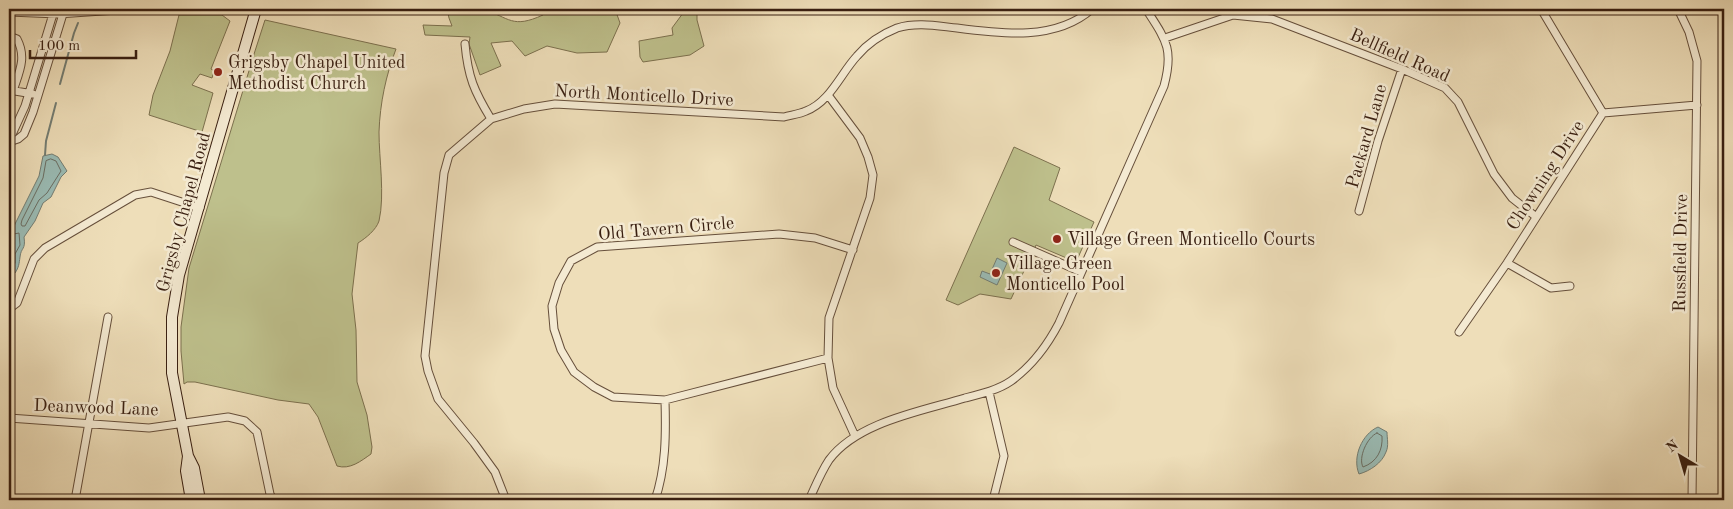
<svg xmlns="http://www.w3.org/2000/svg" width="1733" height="509" font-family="'Old Standard TT',serif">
	<rect width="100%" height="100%" fill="#eedeb9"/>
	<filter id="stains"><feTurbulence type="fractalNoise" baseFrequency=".004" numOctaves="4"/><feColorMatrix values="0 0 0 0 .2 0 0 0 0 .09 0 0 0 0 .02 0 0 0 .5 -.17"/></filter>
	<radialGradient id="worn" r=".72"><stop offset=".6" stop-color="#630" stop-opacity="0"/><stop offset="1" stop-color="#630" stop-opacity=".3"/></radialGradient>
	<path fill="#bec08c" stroke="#7c704e" d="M447,9C455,9 477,7 483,9C510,18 512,29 543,15L537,9H615L620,23L607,52L577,53L547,46L525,56L512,41L491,43L501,66L480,75L469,44L470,37L425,35L423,25L452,26L449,18Z
		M686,9H697V20L704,46L690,55L643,62L640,57L639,41L673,35L672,28Z
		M179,15H222L230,21L211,69L214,71L212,78L200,74L192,85L213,93L202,132L149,115L153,95L170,51Z
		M265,20L396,49C386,75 380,103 379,132C379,159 385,195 379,221C376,230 366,238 358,243L352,294L356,330L357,382L367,415L372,447L371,454C361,461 350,470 337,466L318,417L309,404L278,400L195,382H187L184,384L181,351V327L189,268L255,51Z
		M1014,147L1060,168L1049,200L1094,222L1076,262L1036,245L1011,299L980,294L958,305L946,300Z"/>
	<path fill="#9abbb4" stroke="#737d73" d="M52,154L58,157L67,171L61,177L51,197L43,203L35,221L24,237C26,250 21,247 20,257C19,264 19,267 15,273H9V232L13,228L39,176L43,156Z
		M997,258L1007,263L997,285L980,277L982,271L990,274Z
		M1378,427L1387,432C1387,438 1389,446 1386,452C1382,463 1370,471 1359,474C1352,457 1362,434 1378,427Z"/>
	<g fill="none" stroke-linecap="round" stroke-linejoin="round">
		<path stroke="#6a6d62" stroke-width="1" d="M51,159L56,161L61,171L47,193L39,200L25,226H22L21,224L22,220L43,178L46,161Z
			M9,235L19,233L20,245L15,254V263L12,268H9
			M1377,433L1382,436C1383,450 1377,462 1363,467C1358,458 1367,437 1377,433Z"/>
		<path stroke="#737d73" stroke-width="2" d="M60,84L74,33L78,23
			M45,155L46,141L56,103"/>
		<g stroke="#664f3b" stroke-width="9">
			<path id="street" d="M1541,9L1603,113
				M1678,9L1689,32L1697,61L1692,500
				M9,12L58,14L132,9
				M9,36L17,39C27,58 19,72 13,91
				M1165,38L1233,15L1272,19L1402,69L1445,88L1458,102L1494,174L1512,198L1535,216
				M465,44C468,77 474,91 491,119
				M9,90L33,94
				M828,95L860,138L868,157L873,175L870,198L829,318L828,358L833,388L855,436
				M9,141L25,106L53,14
				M9,142L18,139L24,134L33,112L63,14
				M1359,211L1378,141L1402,69
				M1013,242L1081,272
				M1507,263L1551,288L1570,286
				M9,309L17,303L34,259L45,248L135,195L151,192L200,208
				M1459,332L1507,263L1603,113L1697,105
				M828,358L665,400L613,397L594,387L574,372L561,350L554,329L552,306L559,283L571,261L597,247L779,234L815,238L853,250
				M989,392L1004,456L993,500
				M9,418L149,428L228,417L245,421L257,432L270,494L273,500
				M75,500L108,317
				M506,500L495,472L474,443L438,399L428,371L425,356L444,173L449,155L491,119L524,109L555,104L784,117C791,115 800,114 806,111C830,102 841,73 857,56C867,44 882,34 897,28C917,22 937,26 957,28C1002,34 1056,41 1092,9
				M655,500C666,468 666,434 665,400
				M809,500C815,487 821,472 829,460C857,422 922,411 965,398C981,394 998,390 1011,381C1032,366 1047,346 1059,323L1164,86C1174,49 1166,40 1146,9"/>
		</g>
		<g stroke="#391f11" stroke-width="12">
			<path id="secondary" d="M188,456L186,471L191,500
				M200,500L194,468L188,456L172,373V317L179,275L256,9"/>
		</g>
		<use href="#street" stroke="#f4ead2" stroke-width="7"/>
		<use href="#secondary" stroke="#f4ead2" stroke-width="10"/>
	</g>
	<g fill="#8f2418" stroke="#f4ead2" stroke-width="2">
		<circle cx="218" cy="72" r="5"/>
		<circle cx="1057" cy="239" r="5"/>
		<circle cx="996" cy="273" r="5"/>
	</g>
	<g text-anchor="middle" stroke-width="5" stroke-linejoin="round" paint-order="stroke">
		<g font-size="18" fill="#391f11" stroke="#f4ead2">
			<text transform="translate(1400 55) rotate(24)" y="6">Bellfield Road</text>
			<text transform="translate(644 95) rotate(3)" y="6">North Monticello Drive</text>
			<text transform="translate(1366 136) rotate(-74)" y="6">Packard Lane</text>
			<text transform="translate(1545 175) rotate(-57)" y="6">Chowning Drive</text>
			<text transform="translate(183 212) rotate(-75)" y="6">Grigsby Chapel Road</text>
			<text transform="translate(666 228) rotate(-5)" y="6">Old Tavern Circle</text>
			<text transform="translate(1680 253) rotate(-89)" y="6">Russfield Drive</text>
			<text transform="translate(96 407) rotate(2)" y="6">Deanwood Lane</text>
		</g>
		<g font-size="18" fill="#391f11" stroke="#f4ead2" text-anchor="start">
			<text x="228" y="68">Grigsby Chapel United<tspan x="228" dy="21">Methodist Church</tspan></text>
			<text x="1067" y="245">Village Green Monticello Courts</text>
			<text x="1006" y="269">Village Green<tspan x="1006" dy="21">Monticello Pool</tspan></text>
		</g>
	</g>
	<rect width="1733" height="509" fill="none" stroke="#eedeb9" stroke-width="30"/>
	<rect x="10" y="10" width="1713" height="489" fill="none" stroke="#391f11" stroke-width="2.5"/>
	<rect x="15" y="15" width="1703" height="479" fill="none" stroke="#391f11"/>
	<g transform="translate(1680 456) rotate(322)" stroke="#f4ead2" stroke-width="4" paint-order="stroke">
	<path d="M0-4L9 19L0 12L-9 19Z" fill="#391f11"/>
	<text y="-8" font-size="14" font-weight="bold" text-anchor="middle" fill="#391f11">N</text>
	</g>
	<path d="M30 50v8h106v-8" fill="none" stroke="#391f11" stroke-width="2.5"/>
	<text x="38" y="50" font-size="15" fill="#391f11" stroke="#f4ead2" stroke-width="4" paint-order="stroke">100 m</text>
	<rect width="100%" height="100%" filter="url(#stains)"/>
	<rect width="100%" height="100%" fill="url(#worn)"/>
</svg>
